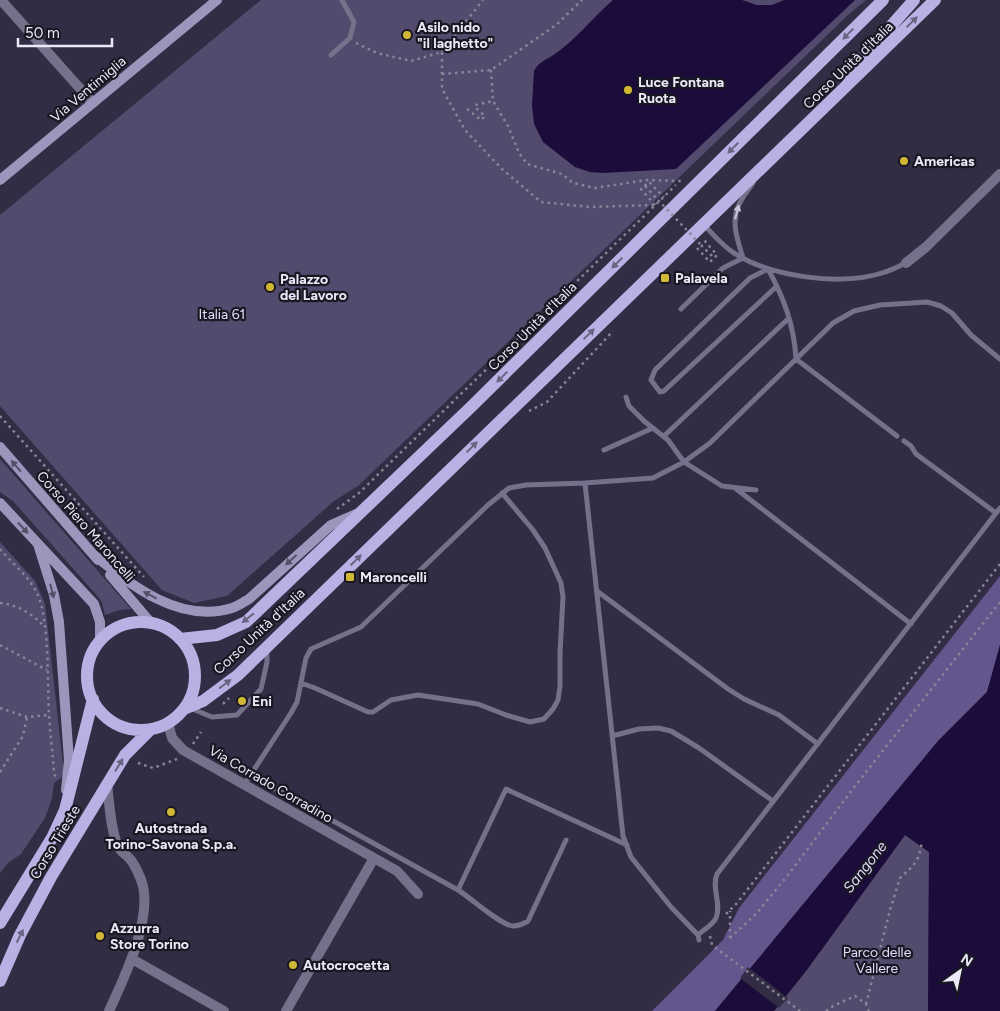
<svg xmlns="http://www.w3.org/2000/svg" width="1000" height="1011" font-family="Figtree,sans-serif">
	<rect width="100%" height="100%" fill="#322d44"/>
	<path fill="#524b6e" d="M261,0H866L848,15L358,486L334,501L227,596L194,603L162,590L0,406V215Z
		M0,459L131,609L119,610L105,615L102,603L100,599L13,501L0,492Z
		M0,542L35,581L45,604L64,773L61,778L54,783L52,798L45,818L21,854L8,863L0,873Z
		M905,835L929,852L928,1011H774L806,971Z"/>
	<path fill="#62568c" d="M1000,576V645L987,692L938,741L715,1011H652L723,940L739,908Z"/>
	<path fill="#1c0c3b" d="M613,0H742L757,5H772L784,0H855L676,169L603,173L590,172L575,167L543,142L534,124L532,105L534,71C538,63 545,60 552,56C575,41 592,18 613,0Z
		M1000,645V1011H928L929,852L905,835L806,971L774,1011H715L938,741L987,692Z"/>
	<path fill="#322d44" d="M748,967L788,998L779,1008L740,978Z"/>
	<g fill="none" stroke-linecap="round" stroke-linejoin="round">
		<path stroke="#898598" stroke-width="2.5" stroke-dasharray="2.5 4" stroke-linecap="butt" d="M356,43L377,53L411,61L442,52V89L465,130L503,170L541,202L589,207L654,205
			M442,52L483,0
			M491,70L493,101L508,126L519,153L527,164L562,174L573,183L595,188L647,180L681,181
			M442,74L491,70L556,25L582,0
			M467,109L481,120L485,116L477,109L475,105L493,101
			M645,186L658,200
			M655,205L641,189L649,182L664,197
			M701,245L714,258
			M697,248L710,262L717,255L704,240
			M529,411L547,402L613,331
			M0,416L144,577
			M337,509L359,493L676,185
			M0,549C12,563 29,577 37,593C50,620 47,682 49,714C50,734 53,754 54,774L56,777
			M0,603C18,605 31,613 44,626
			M0,645L47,670
			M223,704L229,698
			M0,708L27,717L49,715
			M193,744L201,732
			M138,763L153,768L177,759
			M0,772L23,736L27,717
			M726,914L737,903L1000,564
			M710,936L712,945L800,1011
			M730,938L756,914L788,875L852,790L1000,602
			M730,938V911
			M866,1004L890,910L900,878L913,866L919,856L922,842
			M826,1011L833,1006L855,996L866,1004L869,1011"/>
		<path stroke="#76718a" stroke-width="5" d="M331,55L350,38L354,22L342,0
			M703,224C712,233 720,243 731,251C768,277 842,287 885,272C892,270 899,266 906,263
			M743,258C738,241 731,224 738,207C741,198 748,191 753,183
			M777,286L664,391L660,392L651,380L655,370L750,278L768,269C784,298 794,325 796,359L897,436
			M681,309L723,268L743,258
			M626,397L629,406L644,421L668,440L684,462L722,486L756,490
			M664,436L789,318
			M904,441L911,446L916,454L996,513
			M604,450L653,428
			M585,483L623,836L631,857L671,907L698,935L699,940
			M735,488L911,624
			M597,591L728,689L744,699L779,715L818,744
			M301,683L315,688L368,712H373L391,700L418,695L478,704L506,715L530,722L544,719L553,709L558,700L560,686V653L563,597L561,583L545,548L533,530L502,493
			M190,708L212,717L237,715L261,689L267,662V650
			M612,736L639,729L658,728L671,731L699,748L773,801
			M250,775L458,890L506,789L627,845
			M244,785L291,713L297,702L306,658L311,649L361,627L488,505L509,488L526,485L585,483L653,478L684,462L710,443L833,323L854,311L880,305L927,302L941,306L952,313L971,335L1000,359
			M458,890C471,898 500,925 513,926C519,926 523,924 528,921L566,840
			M698,935C703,930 713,925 716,918C722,904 711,888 717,874L1000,508"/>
		<path stroke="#76718a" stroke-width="10" d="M1,0L93,103
			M906,263L926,247L1000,174
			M168,723L172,738L183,750L397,871L418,894
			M107,784C109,800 111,835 119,848C121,852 127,855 130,859C135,865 141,878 143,886C151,923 124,978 109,1011
			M132,959L224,1011
			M286,1011L374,858"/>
		<path stroke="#9c95bc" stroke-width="10" d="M0,180L217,0
			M0,447L98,560
			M0,503L94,604L100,622V641
			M38,544L54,595L59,622L69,760L66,790
			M94,555C132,586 180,624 232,608C238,606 244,602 249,599L331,525L356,514
			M110,575L151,623"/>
		<path stroke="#bab0e3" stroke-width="12" d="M847,76L914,0
			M87 676a54 54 0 1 1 108 0a54 54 0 1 1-108 0Z
			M180,639L217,635L246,622L472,406L883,0
			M184,709L203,701L238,675L935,0
			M0,923L52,838L65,810L93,699
			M0,981L20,935L51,877L125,755L151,729"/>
		<path stroke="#898598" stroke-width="2.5" stroke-dasharray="2.5 4" stroke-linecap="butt" d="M658,200L701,245"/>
	</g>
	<defs><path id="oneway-solid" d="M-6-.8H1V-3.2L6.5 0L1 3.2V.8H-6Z" transform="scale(1.25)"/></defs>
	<g fill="#6a6482">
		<use href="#oneway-solid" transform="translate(912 22) rotate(-44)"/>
		<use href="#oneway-solid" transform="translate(848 34) rotate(135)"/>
		<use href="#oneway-solid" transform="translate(733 148) rotate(135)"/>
		<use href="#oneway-solid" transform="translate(617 263) rotate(135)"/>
		<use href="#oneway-solid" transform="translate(589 334) rotate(-44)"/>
		<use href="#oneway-solid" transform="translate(502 377) rotate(135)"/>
		<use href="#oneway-solid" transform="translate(472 447) rotate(-44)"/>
		<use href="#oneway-solid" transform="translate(356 560) rotate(-44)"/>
		<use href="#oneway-solid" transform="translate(248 618) rotate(142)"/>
		<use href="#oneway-solid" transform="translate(225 684) rotate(-37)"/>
		<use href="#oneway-solid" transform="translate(119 765) rotate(-58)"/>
		<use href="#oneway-solid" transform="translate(20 936) rotate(-64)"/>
	</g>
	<use fill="#c8c5d7" href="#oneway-solid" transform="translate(737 212) rotate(-75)"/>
	<g fill="#545067">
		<use href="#oneway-solid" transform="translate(16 466) rotate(-131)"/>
		<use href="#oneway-solid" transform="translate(23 528) rotate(47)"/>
		<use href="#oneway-solid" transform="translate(291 560) rotate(138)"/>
		<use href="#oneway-solid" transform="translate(52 591) rotate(76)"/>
		<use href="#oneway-solid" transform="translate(150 595) rotate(-152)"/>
	</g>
	<g fill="#d1b736" stroke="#191722" stroke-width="2">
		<circle cx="407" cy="35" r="5"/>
		<circle cx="628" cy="90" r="5"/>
		<circle cx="904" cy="161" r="5"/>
		<rect x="660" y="273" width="10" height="10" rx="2.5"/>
		<circle cx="270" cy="287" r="5"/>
		<rect x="345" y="572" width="10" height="10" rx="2.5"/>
		<circle cx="242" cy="701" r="5"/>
		<circle cx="171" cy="812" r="5"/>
		<circle cx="100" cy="936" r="5"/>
		<circle cx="293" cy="965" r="5"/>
	</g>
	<g text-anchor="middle" stroke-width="4.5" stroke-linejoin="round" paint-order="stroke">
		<g font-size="14" font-weight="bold" fill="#ebe9f8" stroke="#191722" text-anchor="start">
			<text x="417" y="32">Asilo nido<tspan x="417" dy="16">"il laghetto"</tspan></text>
			<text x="638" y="87">Luce Fontana<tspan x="638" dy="16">Ruota</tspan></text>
			<text x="914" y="166">Americas</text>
			<text x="675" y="283">Palavela</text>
			<text x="280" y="284">Palazzo<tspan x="280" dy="16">del Lavoro</tspan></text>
			<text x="360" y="582">Maroncelli</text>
			<text x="252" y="706">Eni</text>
			<text x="171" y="833" text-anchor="middle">Autostrada<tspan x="171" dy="16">Torino-Savona S.p.a.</tspan></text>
			<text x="110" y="933">Azzurra<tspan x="110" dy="16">Store Torino</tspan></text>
			<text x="303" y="970">Autocrocetta</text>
		</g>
		<g font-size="14" fill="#ebe9f8" stroke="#191722">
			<text transform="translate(848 65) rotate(-44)" y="5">Corso Unità d'Italia</text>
			<text transform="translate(88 89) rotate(-40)" y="5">Via Ventimiglia</text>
			<text transform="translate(532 326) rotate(-45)" y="5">Corso Unità d'Italia</text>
			<text transform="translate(86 526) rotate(49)" y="5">Corso Piero Maroncelli</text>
			<text transform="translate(259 631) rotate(-43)" y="5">Corso Unità d'Italia</text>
			<text transform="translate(271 784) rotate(30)" y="5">Via Corrado Corradino</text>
			<text transform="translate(55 842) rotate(-59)" y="5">Corso Trieste</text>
		</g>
		<g font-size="14" fill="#e2ddfe" stroke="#191722">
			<text x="222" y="319">Italia 61</text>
			<text x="877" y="957">Parco delle<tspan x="877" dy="16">Vallere</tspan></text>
		</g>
		<g font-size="15" font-style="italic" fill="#dfd9fb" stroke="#191722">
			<text transform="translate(865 867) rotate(-52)" y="5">Sangone</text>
		</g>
	</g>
	<g transform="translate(960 971) rotate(33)" stroke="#191722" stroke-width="4" paint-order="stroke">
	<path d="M0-4L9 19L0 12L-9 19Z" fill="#ebe9f8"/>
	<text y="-8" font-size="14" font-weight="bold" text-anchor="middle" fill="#ebe9f8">N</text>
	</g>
	<path d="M18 38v8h94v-8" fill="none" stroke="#ebe9f8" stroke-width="2.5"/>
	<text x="25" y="38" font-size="15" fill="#ebe9f8" stroke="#191722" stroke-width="4" paint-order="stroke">50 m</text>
</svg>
